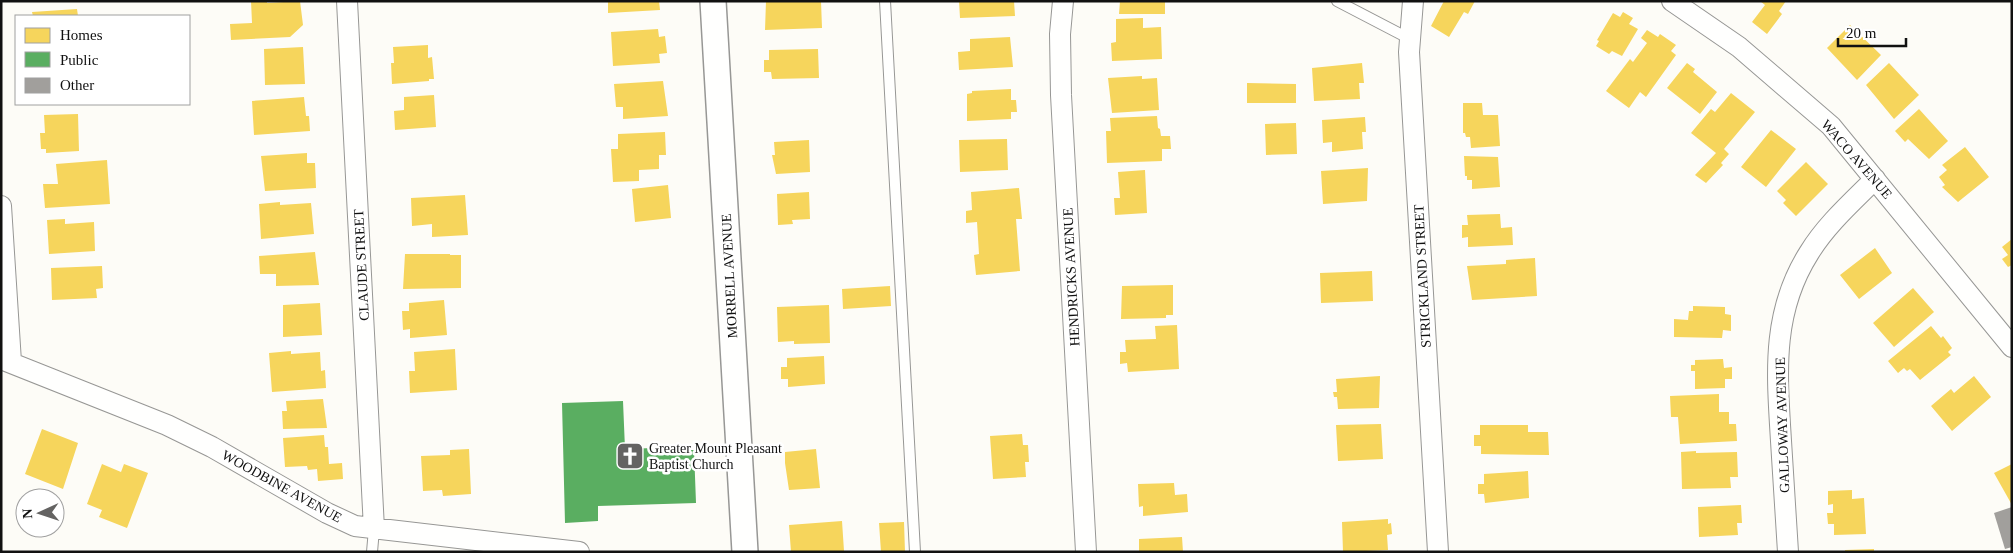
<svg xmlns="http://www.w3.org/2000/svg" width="2013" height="553" font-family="Georgia,serif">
	<rect width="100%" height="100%" fill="#fdfcf7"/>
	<path fill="#f6d55c" d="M251,1H267V3L300,1L303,25L290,37L231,40L230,24L252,23Z
		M608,1H659L660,10L608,13Z
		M766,1H821L822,28L765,30Z
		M959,1H1014L1015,16L960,18Z
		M1120,1H1165V14H1119Z
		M1444,1H1475L1468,14L1464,12L1449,37L1431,26Z
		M1760,1H1786L1779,11L1782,14L1767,34L1752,22L1765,5Z
		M77,9L78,16H33L32,12Z
		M1623,12L1633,18L1629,24L1638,29L1622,56L1612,51L1609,54L1596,46L1599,41L1597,40L1613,13L1620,17Z
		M1143,18V28L1161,27L1162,59L1112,61L1111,43L1116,42V19Z
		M1850,25L1881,55L1857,80L1827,48Z
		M658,29L659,37L665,36L667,53L659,54L660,63L613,66L611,32Z
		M1647,30L1658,37L1660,34L1676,45L1671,51L1676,55L1646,97L1640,92L1629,108L1606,91L1630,59L1633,62L1647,43L1641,38Z
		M1010,37L1013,67L959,70L958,52L970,51V39Z
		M428,45V58L432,57L434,79H429V81L392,84L391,63H394L393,47Z
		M303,47L305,84L265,85L264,49Z
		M818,49L819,78L772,79L771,72H764V60H769V50Z
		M1362,63L1364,83H1359L1360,99L1314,101L1312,68Z
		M1687,63L1695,69L1693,72L1717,92L1700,114L1667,88Z
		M1889,63L1919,95L1894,119L1866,85Z
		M1142,76V79L1157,78L1159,110L1112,113L1108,78Z
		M663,81L668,116L623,119V107H616L614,84Z
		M1247,83L1296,84V103H1247Z
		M1011,89V100H1016L1017,112H1011V119L967,121V94L972,93V91Z
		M1731,93L1755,112L1724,149L1729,154L1721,163L1723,165L1706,183L1695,175L1716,153L1691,133L1711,109L1715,112Z
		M434,95L436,127L395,130L394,111L404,110V97Z
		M304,97L306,116H309L310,131L254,135L252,101Z
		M1463,103H1482L1483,115H1498L1500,146L1471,148L1470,137H1466L1465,133H1463Z
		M1919,109L1948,141L1929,159L1908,139L1905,142L1895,131Z
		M78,114L79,151L46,153V149H41L40,133H45L44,115Z
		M1157,116L1158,128L1160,129L1161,136H1170L1171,149H1162V161L1107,163L1106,131H1111L1110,118Z
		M1365,117L1366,132H1362L1363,149L1332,152V142L1323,143L1322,120Z
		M1296,123L1297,154L1266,155L1265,124Z
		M1771,130L1796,149L1766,187L1741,167Z
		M665,132L666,155H659V169L639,170V181L613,182L611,149H618V134Z
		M1007,139L1008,170L960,172L959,140Z
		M809,140L810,172L776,174L772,155H775L774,142Z
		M1965,147L1989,177L1958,202L1942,187L1945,185L1939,177L1947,170L1942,165Z
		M307,153V163H315L316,188L265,191L261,156Z
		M1464,156L1498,157L1500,187L1472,189V180H1467V176H1465Z
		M107,160L110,204L45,208L43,184H58L56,164Z
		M1806,162L1828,184L1796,216L1783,203L1786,200L1777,191Z
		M1368,168L1367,201L1323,204L1321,171Z
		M1145,170L1147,213L1115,215L1114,198H1120L1118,172Z
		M668,185L671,218L635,222L632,189Z
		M1019,188L1022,219H1016L1020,271L976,275L974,255L979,254L977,222L966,223V211L972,210L971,192Z
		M809,192L810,219L792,220L793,224L778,225L777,194Z
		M465,195L468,235L432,237V224L412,226L411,198Z
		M280,202V205L311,203L314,234L261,239L259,204Z
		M1500,214L1501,228L1512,227L1513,245L1468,247V237L1462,238V225H1468L1467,215Z
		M65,219V224L94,222L95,251L49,254L47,220Z
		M2012,239V265L2008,267L2002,259L2008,255L2002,247Z
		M1875,248L1892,273L1859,299L1840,275Z
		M315,252L319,285L276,286V274H260L259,256Z
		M405,254H450V255H461V288L403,289Z
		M1535,258L1537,296L1472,300L1467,266L1506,264V260Z
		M102,266L103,288L96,289L97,298L52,300L51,268Z
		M1372,271L1373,301L1321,303L1320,273Z
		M1173,285V315H1166V318L1121,319L1122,286Z
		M890,286L891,306L843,309L842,289Z
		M1913,288L1934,312L1894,347L1873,323Z
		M444,300L447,335L410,338V329L403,330L402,311H409V303Z
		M320,303L322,335L283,337V305Z
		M829,305L830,343L794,344V341L778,342L777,307Z
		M1693,306L1725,307V314L1731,315V331L1723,330L1722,338L1674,337V319L1688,320L1689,311H1693Z
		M1177,325L1179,369L1128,372L1127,363L1120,364V352H1126L1125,340L1156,339L1155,326Z
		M1931,326L1941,338L1943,336L1952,348L1948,352L1951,355L1920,380L1910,369L1907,371L1904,368L1898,373L1888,361Z
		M455,349L457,390L410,393L409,371H415L414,352Z
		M291,351V354L320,352L321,371L325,370L326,388L272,392L269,353Z
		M824,356L825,384L788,387V379H781V367H787V358Z
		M1723,359L1724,368L1732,367V379H1725V388L1695,389V371H1691V365H1695V360Z
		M1380,376L1379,408L1338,409L1337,397H1334L1333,392H1337L1336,379Z
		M1974,376L1991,397L1952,431L1931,406L1951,389L1954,393Z
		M1719,394V412H1729V424H1736L1737,441L1680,444L1678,417H1671L1670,396Z
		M323,399L327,428L283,429L282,411H287L286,401Z
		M1381,424L1383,459L1338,461L1336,425Z
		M1480,425H1528V432H1548L1549,455L1481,454V446H1474V435H1480Z
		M42,429L78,443L63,489L25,474Z
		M1022,434L1023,445H1028L1029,462H1025L1026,477L993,479L990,436Z
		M324,435L325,447H328L329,464L342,463L343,479L318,481L317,469L308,470L307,466L285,467L283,438Z
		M469,449L471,494L443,496L442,490L423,491L421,456L450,455V450Z
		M816,449L820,488L789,490L785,463V452Z
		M1696,451V453L1737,452L1738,477H1730L1731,488L1682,489L1681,452Z
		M102,464L121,472L124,464L148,473L127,528L99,517L102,510L87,504Z
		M2012,464V505L1994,473Z
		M1528,471L1529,498L1485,503L1484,494H1478V484H1484V474Z
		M1174,483L1175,495L1187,494L1188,512L1143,516V506L1139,507L1138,484Z
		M1852,490V499L1864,498L1866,534L1834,535V524H1828L1827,513H1833V504L1828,505V491Z
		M1741,505L1742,523H1737L1738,535L1699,537L1698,507Z
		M1388,519V524L1391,523L1392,534L1387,535L1388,550L1343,552L1342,522Z
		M842,521L844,551L791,552L789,525Z
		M904,522L905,552H881L879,523Z
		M1182,537L1183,552H1139V539Z
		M1874,549V552H1845V550Z"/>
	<path fill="#5aae61" d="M623,401L625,449L681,447V450H694L696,503L598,506V521L565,523L562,403Z"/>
	<path fill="#a19f9c" d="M2012,507V547L2005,549L1994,513Z"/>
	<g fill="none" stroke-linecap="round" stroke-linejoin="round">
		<g stroke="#979795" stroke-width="12">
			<path id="service" d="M885,1L915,552
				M1337,1L1410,39
				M372,552L374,529"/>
		</g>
		<g stroke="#979795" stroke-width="22">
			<path id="minor" d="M347,1L374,529
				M1063,1L1060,34L1061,95L1086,552
				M1413,1L1409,52L1438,552
				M1672,1L1739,47L1831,126L2012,347
				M1,206L11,362
				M1,359L167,425L212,447L327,513L355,526L579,552
				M1788,552C1786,515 1783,478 1781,441C1777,374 1771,313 1809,253C1826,225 1852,202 1875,179"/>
		</g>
		<g stroke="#979795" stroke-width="28">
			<path id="tertiary" d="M713,1L745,552"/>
		</g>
		<use href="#service" stroke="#fffffe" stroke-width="10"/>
		<use href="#minor" stroke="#fffffe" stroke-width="20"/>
		<use href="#tertiary" stroke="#fffffe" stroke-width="25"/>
	</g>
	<defs>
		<g id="church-square" transform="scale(1.4375)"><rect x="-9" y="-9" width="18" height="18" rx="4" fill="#646362" stroke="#fff"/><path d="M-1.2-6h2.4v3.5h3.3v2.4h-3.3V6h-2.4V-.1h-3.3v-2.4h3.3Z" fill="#fff"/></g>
	</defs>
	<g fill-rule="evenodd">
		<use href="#church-square" x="630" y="456"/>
	</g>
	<g text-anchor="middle" stroke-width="5" stroke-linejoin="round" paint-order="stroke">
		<g font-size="14" fill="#111" stroke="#fff">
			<text transform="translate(1857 159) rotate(49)" y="5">WACO AVENUE</text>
			<text transform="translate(361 265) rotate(-93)" y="5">CLAUDE STREET</text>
			<text transform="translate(729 276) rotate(-93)" y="5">MORRELL AVENUE</text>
			<text transform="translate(1422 276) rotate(-93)" y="5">STRICKLAND STREET</text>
			<text transform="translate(1071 277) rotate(-93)" y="5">HENDRICKS AVENUE</text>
			<text transform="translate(1782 425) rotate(-92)" y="5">GALLOWAY AVENUE</text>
			<text transform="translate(282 486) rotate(29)" y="5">WOODBINE AVENUE</text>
		</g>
		<g font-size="14" fill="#111" stroke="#fff" text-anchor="start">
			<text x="649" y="453">Greater Mount Pleasant<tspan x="649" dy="16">Baptist Church</tspan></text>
		</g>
	</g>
	<rect width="2013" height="553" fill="none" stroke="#111111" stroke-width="5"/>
	<rect x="15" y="15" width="175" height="90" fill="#ffffff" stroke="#a0a0a0"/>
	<rect x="25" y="28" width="25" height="15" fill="#f6d55c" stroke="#a0a0a0"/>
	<text x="60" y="40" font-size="15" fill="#111111">Homes</text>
	<rect x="25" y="52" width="25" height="15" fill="#5aae61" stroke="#a0a0a0"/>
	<text x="60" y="65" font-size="15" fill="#111111">Public</text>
	<rect x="25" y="78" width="25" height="15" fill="#a19f9c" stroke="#a0a0a0"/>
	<text x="60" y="90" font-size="15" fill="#111111">Other</text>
	<g transform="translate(40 513) rotate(267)"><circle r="24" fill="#ffffff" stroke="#a0a0a0"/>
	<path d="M0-4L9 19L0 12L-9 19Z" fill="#646362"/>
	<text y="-8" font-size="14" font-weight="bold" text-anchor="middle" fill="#111111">N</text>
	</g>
	<path d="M1838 38v8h68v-8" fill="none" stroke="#111111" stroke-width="2.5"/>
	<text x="1846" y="38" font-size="15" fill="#111111" stroke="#ffffff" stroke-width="4" paint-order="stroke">20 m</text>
</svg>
